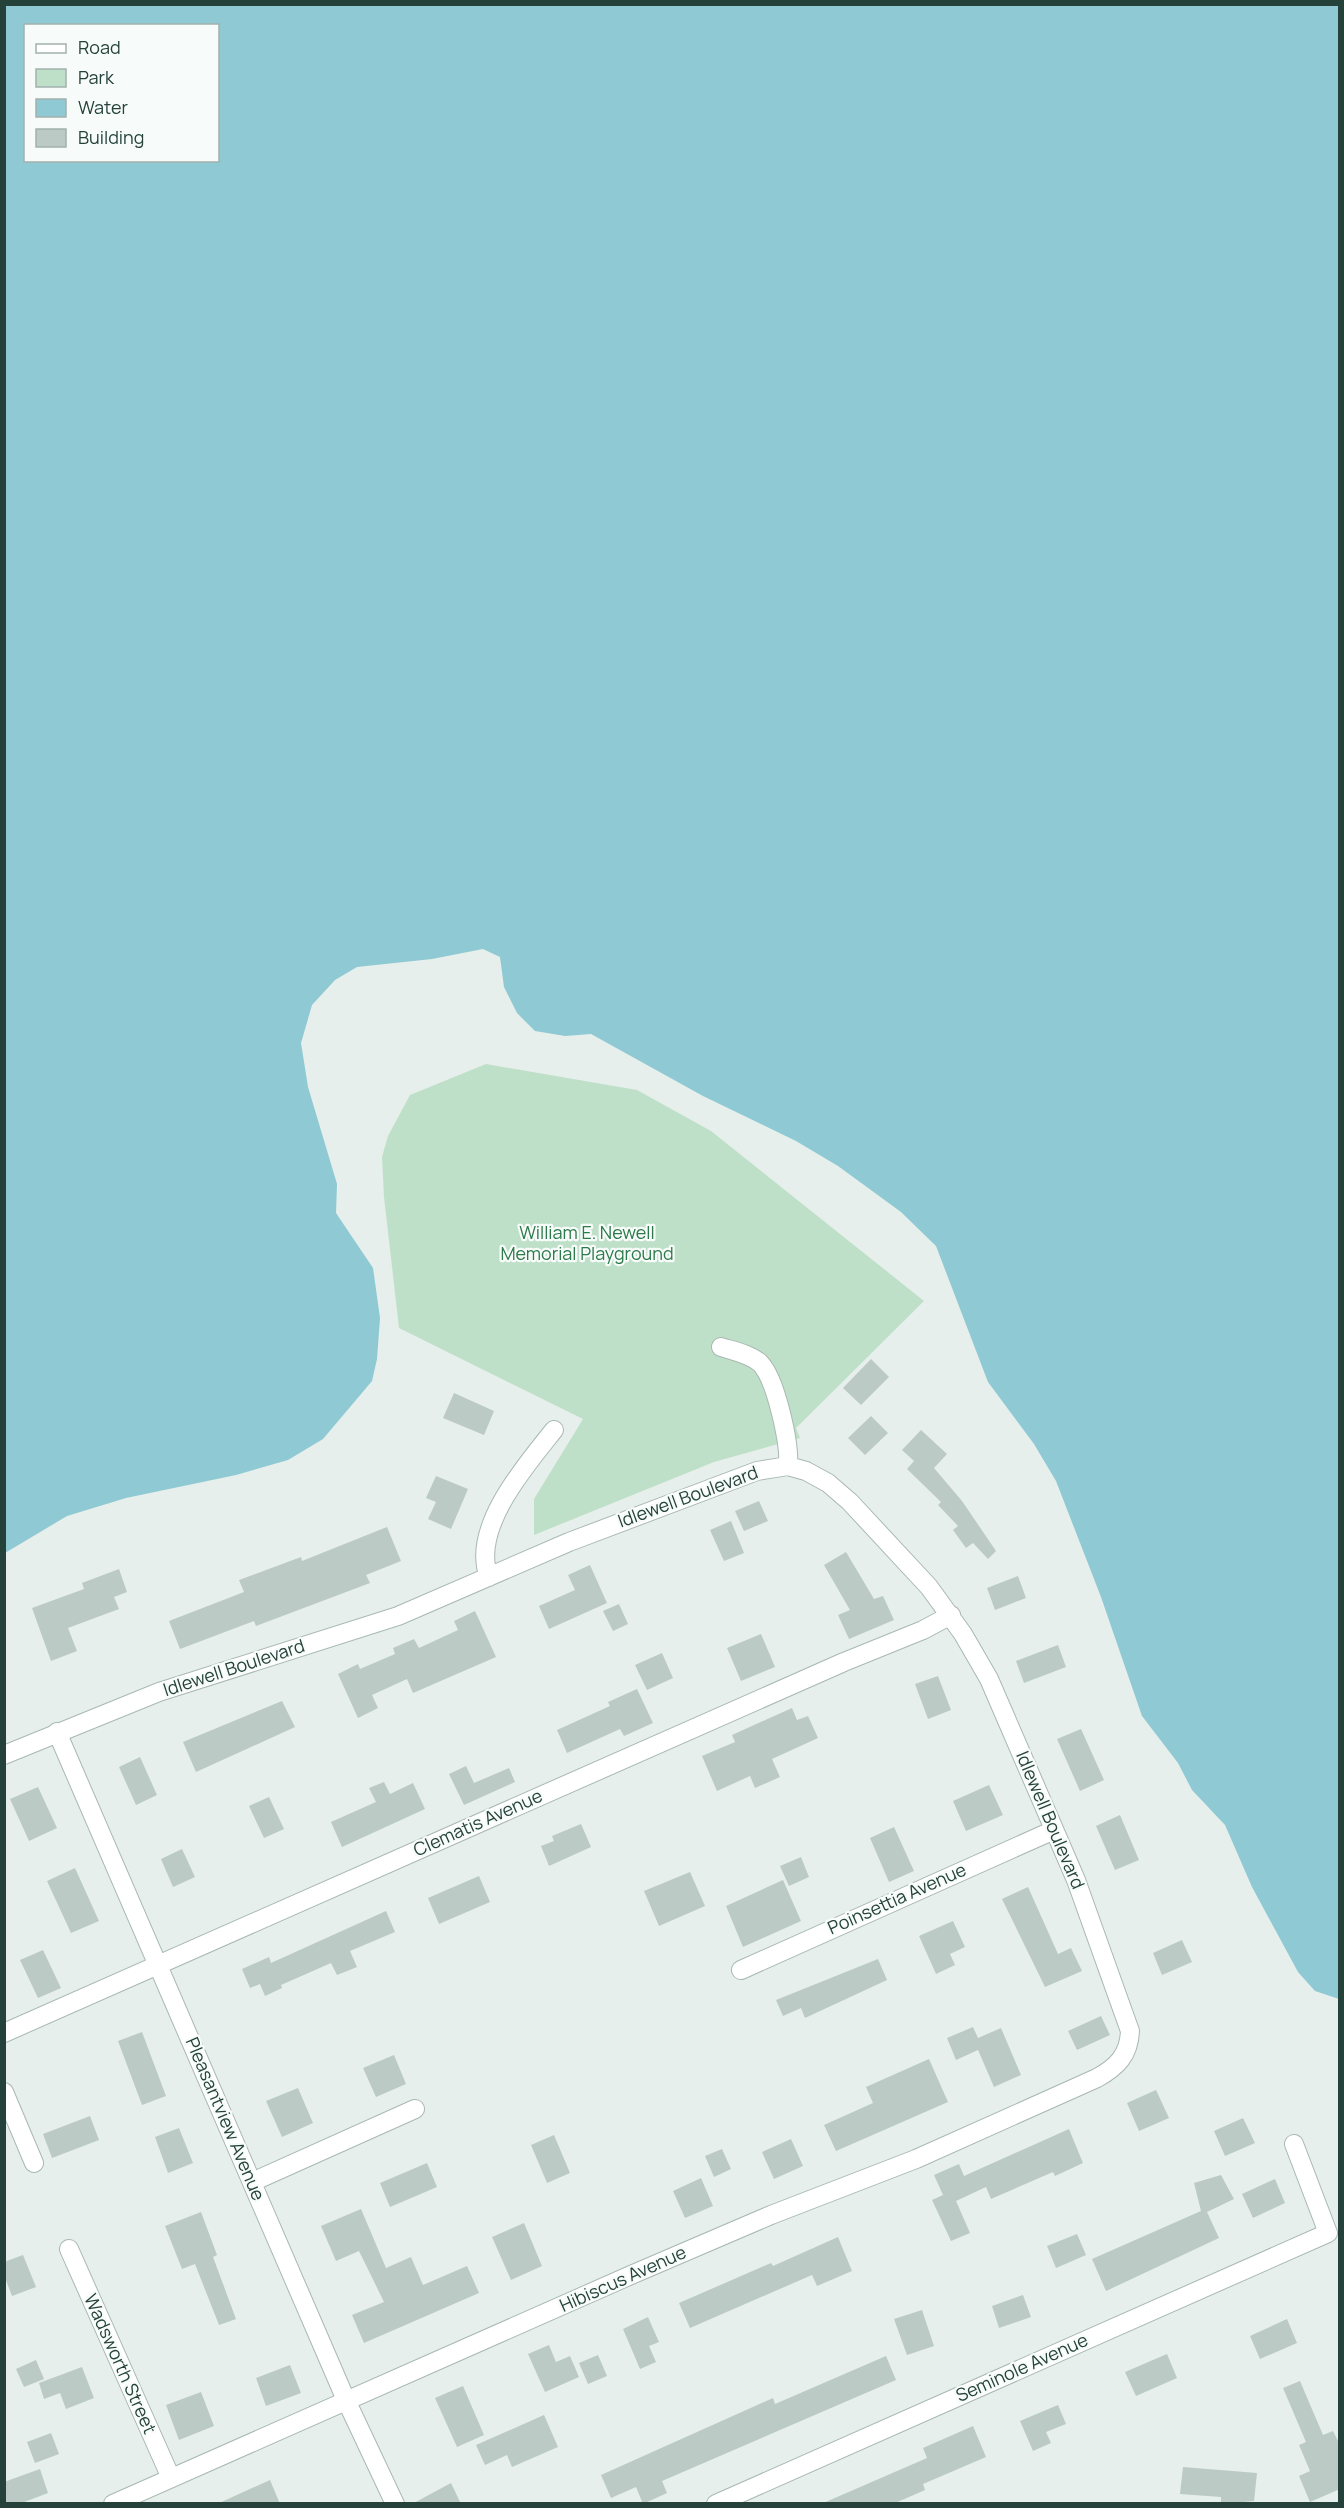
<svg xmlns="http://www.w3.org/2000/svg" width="1344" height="2508" font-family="Manrope,sans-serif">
	<rect width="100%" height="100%" fill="#e6efeb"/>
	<path fill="#bfe0c8" d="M486,1064L637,1090L711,1131L924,1301L796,1428L800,1438L714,1462L534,1535V1499L583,1419L399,1328L384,1197L382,1157L388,1136L410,1095Z"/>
	<path fill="#8ec9d4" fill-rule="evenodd" d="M5,4L1339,5V1999L1315,1991L1298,1972L1252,1887L1225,1825L1192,1790L1178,1763L1142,1716L1101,1597L1056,1481L1034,1444L988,1382L936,1246L901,1212L838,1166L796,1141L703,1096L591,1034L565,1036L535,1031L517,1013L504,987L500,957L483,949L432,959L357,967L335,980L312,1005L301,1043L308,1087L337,1184L336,1213L373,1268L380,1318L377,1359L372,1381L323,1439L288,1460L236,1475L126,1498L67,1516L5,1553ZM26,26H218V160H26Z"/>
	<path fill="#bbcac4" d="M871,1359L889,1377L861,1405L843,1388Z
		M454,1393L494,1411L484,1435L443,1418Z
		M871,1416L888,1433L865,1455L848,1438Z
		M921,1430L947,1454L934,1468L962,1501L996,1551L988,1559L973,1543L966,1548L953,1530L958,1526L938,1505L941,1502L907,1469L914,1461L902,1450Z
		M436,1476L468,1489L451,1529L428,1519L436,1502L426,1498Z
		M759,1501L768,1521L744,1531L735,1511Z
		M731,1521L744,1553L724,1561L710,1530Z
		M387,1527L401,1561L366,1575L370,1583L256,1626L254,1621L180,1649L169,1621L244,1592L239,1580L301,1557L302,1561Z
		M846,1552L874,1599L883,1596L894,1620L849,1639L838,1615L850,1610L824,1565Z
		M590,1565L607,1603L549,1629L539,1606L575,1590L568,1575Z
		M119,1569L127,1592L114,1597L119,1609L68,1628L77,1651L51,1661L32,1608L84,1589L82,1583Z
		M1018,1576L1026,1598L995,1610L987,1588Z
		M619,1604L628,1624L613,1631L603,1611Z
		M475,1611L496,1657L413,1693L407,1679L372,1695L378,1708L358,1718L338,1674L358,1664L360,1669L395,1654L393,1648L414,1639L419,1648L458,1630L454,1621Z
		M761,1634L775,1667L741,1681L727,1648Z
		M1058,1645L1066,1667L1024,1683L1016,1661Z
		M662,1653L673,1678L647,1690L635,1665Z
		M938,1676L951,1710L928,1719L915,1684Z
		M637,1689L653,1723L624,1736L620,1729L567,1753L557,1730L610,1706L608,1702Z
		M282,1701L295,1727L196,1772L183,1742Z
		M792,1708L797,1720L808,1716L818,1738L772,1759L780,1777L755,1788L750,1776L717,1791L702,1756L735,1742L732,1735Z
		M1081,1729L1104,1780L1080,1791L1057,1739Z
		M140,1757L157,1795L136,1805L119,1767Z
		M466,1766L474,1783L509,1768L515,1782L464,1805L449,1774Z
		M384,1782L390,1794L413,1783L425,1809L342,1847L331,1822L376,1802L369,1788Z
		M989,1785L1003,1815L966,1831L953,1801Z
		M38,1787L57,1828L29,1841L10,1799Z
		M269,1797L284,1829L264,1838L249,1806Z
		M1120,1815L1139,1860L1115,1870L1096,1826Z
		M581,1824L591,1847L549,1866L541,1846L554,1841L552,1836Z
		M894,1827L914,1871L889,1882L870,1838Z
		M182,1849L195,1877L173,1887L161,1859Z
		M801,1857L809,1877L789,1886L780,1866Z
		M75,1868L99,1921L71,1933L47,1881Z
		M690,1872L705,1906L659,1926L644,1891Z
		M479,1876L490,1902L439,1924L428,1898Z
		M783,1880L801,1921L743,1947L726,1906Z
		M1028,1887L1058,1954L1071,1948L1082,1971L1045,1987L1002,1899Z
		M386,1911L395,1932L350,1951L357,1967L337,1975L331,1963L281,1985L282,1988L265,1996L260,1984L250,1988L242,1969L269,1957L271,1963Z
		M953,1921L965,1947L950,1954L955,1965L936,1974L919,1936Z
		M1182,1940L1192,1962L1162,1975L1153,1953Z
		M43,1950L61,1988L38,1998L20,1960Z
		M878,1959L887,1980L805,2018L801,2008L783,2016L776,2000Z
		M1101,2016L1110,2035L1077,2050L1068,2031Z
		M973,2027L978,2038L1001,2028L1021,2075L994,2087L978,2050L956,2060L947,2038Z
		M142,2032L166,2096L142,2105L118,2041Z
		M394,2055L406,2084L376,2097L363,2068Z
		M929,2059L948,2102L836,2151L824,2125L873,2103L866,2087Z
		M298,2088L313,2123L282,2137L266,2101Z
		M1156,2090L1169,2118L1139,2131L1127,2103Z
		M90,2116L99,2140L52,2158L43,2134Z
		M1243,2118L1255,2143L1225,2156L1214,2131Z
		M179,2128L193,2163L168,2173L155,2137Z
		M1069,2129L1083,2163L1055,2176L1053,2172L991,2199L986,2187L956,2201L970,2233L951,2241L932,2200L943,2195L934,2175L959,2164L964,2176Z
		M554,2135L570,2173L547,2183L531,2145Z
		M791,2139L803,2166L774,2179L762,2152Z
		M722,2149L731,2169L714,2177L705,2156Z
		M427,2163L437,2187L390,2207L380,2183Z
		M1221,2175L1234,2199L1207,2212L1219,2238L1106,2291L1092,2259L1201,2211L1194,2183Z
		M701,2178L713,2206L685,2218L673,2191Z
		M1275,2179L1285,2203L1253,2218L1242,2194Z
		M361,2209L386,2268L411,2257L423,2285L467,2266L479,2293L364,2343L352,2315L384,2302L359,2251L336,2261L321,2226Z
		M201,2212L217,2255L213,2257L236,2319L219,2325L195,2264L182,2269L165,2226Z
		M524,2223L542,2266L511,2280L492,2237Z
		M1077,2234L1086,2255L1056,2268L1047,2246Z
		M838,2237L852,2271L817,2286L812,2275L690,2328L679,2303L771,2263L773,2266Z
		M23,2255L36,2287L12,2296L4,2275V2262Z
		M1023,2295L1031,2317L999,2328L992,2306Z
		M922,2310L934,2346L907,2355L894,2319Z
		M648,2317L659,2342L649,2346L656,2362L640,2369L623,2329Z
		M1287,2319L1297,2343L1260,2359L1250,2336Z
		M549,2345L556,2362L570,2356L579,2377L545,2392L528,2354Z
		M1167,2354L1177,2378L1136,2396L1125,2372Z
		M598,2355L607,2376L588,2384L579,2363Z
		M886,2356L896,2380L662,2481L667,2493L643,2504L636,2487L611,2498L601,2475L773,2398L775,2404Z
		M36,2360L44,2379L24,2387L16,2369Z
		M290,2365L301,2393L266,2406L256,2378Z
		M82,2367L94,2398L66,2409L60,2393L44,2399L39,2383Z
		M1300,2381L1323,2435L1333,2431L1340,2445V2489L1310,2502L1299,2476L1310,2471L1299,2445L1306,2442L1283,2388Z
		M463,2386L484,2435L457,2447L435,2398Z
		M201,2392L214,2426L179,2440L166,2405Z
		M1058,2405L1066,2424L1046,2432L1051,2443L1033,2451L1020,2421Z
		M544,2415L558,2447L512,2467L507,2455L485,2465L476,2445Z
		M973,2426L986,2457L923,2484L925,2490L893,2504H821L927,2458L923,2448Z
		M51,2433L59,2454L35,2463L27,2442Z
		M1183,2467L1257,2473L1254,2501L1221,2504V2497L1180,2494Z
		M40,2469L48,2493L19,2504H4V2482Z
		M270,2480L280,2504H217Z
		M451,2483L461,2504H412Z"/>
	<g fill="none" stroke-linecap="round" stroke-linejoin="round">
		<g stroke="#a8b8b2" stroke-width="20">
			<path id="minor" d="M721,1347C734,1351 750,1354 760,1363C776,1379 790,1444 788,1466
				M489,1577C470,1529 526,1465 554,1430
				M57,1732L346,2400L395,2504
				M4,1755L159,1692L398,1616L569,1542L757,1471L788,1466L806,1471L828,1483L850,1502L929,1587L963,1634L989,1679L1076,1880L1130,2031C1129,2055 1117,2067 1097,2078L916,2159L771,2215L631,2275L113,2504
				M741,1970L1054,1830
				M4,2033L844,1662L923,1630L951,1615
				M4,2092L34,2163
				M252,2182L415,2109
				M69,2249L171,2478
				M716,2504L1328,2233L1294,2144"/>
		</g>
		<use href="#minor" stroke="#fff" stroke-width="18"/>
	</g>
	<g text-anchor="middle" stroke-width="4.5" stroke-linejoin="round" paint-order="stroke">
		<g font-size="18" fill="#2d7a4b" stroke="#f7fbf9">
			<text x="587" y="1239">William E. Newell<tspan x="587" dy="21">Memorial Playground</tspan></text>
		</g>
		<g font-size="18" fill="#24423a" stroke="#f7fbf9">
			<text transform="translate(688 1497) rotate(-20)" y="6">Idlewell Boulevard</text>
			<text transform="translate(234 1668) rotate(-18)" y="6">Idlewell Boulevard</text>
			<text transform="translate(1050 1820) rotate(67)" y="6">Idlewell Boulevard</text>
			<text transform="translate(478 1823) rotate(-24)" y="6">Clematis Avenue</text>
			<text transform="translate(897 1899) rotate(-24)" y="6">Poinsettia Avenue</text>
			<text transform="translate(225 2119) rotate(67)" y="6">Pleasantview Avenue</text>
			<text transform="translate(623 2279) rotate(-24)" y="6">Hibiscus Avenue</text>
			<text transform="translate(120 2364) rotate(66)" y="6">Wadsworth Street</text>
			<text transform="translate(1022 2368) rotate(-24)" y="6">Seminole Avenue</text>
		</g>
	</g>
	<rect width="1344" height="2508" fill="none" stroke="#24423a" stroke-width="12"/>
	<rect x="24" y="24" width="195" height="138" fill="#f7fbf9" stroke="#a3b1ad" stroke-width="1.5"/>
	<rect x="36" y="44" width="30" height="9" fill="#ffffff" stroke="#a3b1ad" stroke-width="1.5"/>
	<text x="78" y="54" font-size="18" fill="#24423a">Road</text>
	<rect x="36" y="69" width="30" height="18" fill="#bfe0c8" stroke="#a3b1ad" stroke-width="1.5"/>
	<text x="78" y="84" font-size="18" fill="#24423a">Park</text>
	<rect x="36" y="99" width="30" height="18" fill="#8ec9d4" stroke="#a3b1ad" stroke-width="1.5"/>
	<text x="78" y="114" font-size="18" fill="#24423a">Water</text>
	<rect x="36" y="129" width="30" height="18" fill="#bbcac4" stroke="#a3b1ad" stroke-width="1.5"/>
	<text x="78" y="144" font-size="18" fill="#24423a">Building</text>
</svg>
